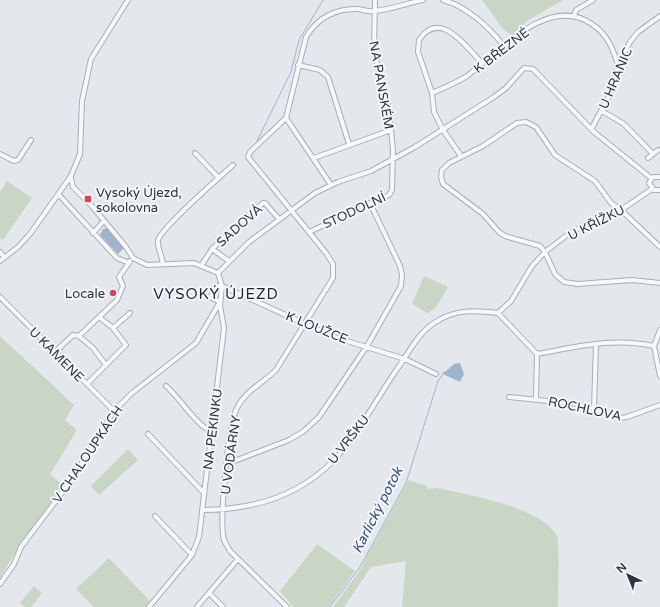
<svg xmlns="http://www.w3.org/2000/svg" width="660" height="607" font-family="'Varela Round',sans-serif">
	<rect width="100%" height="100%" fill="#e4e7ec"/>
	<path fill="#c9d6c5" d="M482,0H563L527,21L513,36L504,30Z
		M7,181L32,198L3,240L0,238V192Z
		M424,276L448,287L435,309L427,313L412,304Z
		M0,336L74,405L65,420L77,430L50,474L65,487L16,551L0,578Z
		M128,449L138,460L99,495L91,486Z
		M409,480L427,486V489L437,488C468,495 542,507 557,536C560,542 558,596 558,607H402L406,561L371,567L344,607H333L363,566L366,557Z
		M317,544L355,571L329,607H293L280,591Z
		M109,558L149,600V602L145,607H94L76,589Z
		M34,586L42,593L31,607H25L20,603Z"/>
	<path fill="#9fb4cc" d="M107,228L124,248L118,254L100,235L103,229Z
		M460,363L464,374L460,382L443,374L454,364Z"/>
	<g fill="none" stroke-linecap="round" stroke-linejoin="round">
		<path stroke="#9fb4cc" stroke-width="1" d="M257,141L291,72L299,40L323,0
			M330,607L360,567L406,483L438,381L445,371"/>
		<g stroke="#a9aeb7" stroke-width="6">
			<path id="minor" d="M443,0C466,6 489,27 503,45
				M574,16L576,10L593,0
				M298,65L320,70L328,77L349,144
				M432,93C444,88 456,83 467,76C499,53 542,0 585,20C605,30 612,45 618,65
				M602,111L624,124L653,154
				M286,118L250,152L248,157L326,253L333,264V278L276,370C263,383 245,391 237,408C228,425 219,522 224,540C225,543 228,547 230,551L287,607
				M592,128L610,94L618,65L630,42L638,32L660,16
				M195,153L219,178
				M0,154L14,161L18,160L31,140
				M461,156L443,130L434,112L432,93L418,52L419,40C440,8 466,47 482,63
				M314,158L391,130
				M648,158L658,150
				M660,177H653L649,183L654,190H660
				M71,178L73,187L91,205L126,247L133,258L147,265L194,263L218,273
				M331,185L286,118L306,37C317,18 336,8 358,9C363,10 369,12 374,11C390,10 407,3 423,0
				M59,195L117,258L129,263L130,261
				M309,232L389,195L392,190L393,150L389,109L374,51L375,0
				M93,233L104,221
				M660,247L621,210L611,203L595,181L555,155L536,127L526,122L517,123L483,146L449,163L442,170L441,177L443,184L483,214L499,232L505,236L540,246L545,252L555,274L564,282L578,284L632,280L660,283
				M212,249L229,261
				M0,252L4,257
				M0,261L18,247L30,234L71,176L80,154L82,101L91,59L128,0
				M163,264C162,257 157,246 158,240C162,227 220,177 233,165
				M201,266L212,249L263,203H265L279,219
				M218,273L249,242L315,193L338,182L371,171L415,147L494,97L506,88L524,68L533,69L594,132L651,178
				M222,286L334,337L405,359L436,374
				M0,297L114,411
				M220,302L210,297L217,286H222
				M498,313L511,301L532,266L545,252L567,235L585,225L621,210L652,189
				M113,328L130,313
				M660,330L654,346L660,376
				M55,352L73,335L79,336
				M537,354C577,347 614,337 654,346
				M106,365L93,348L79,336L117,300L123,286L119,277L129,263
				M87,384L126,345L113,328L99,317
				M166,386C179,397 197,426 211,431
				M509,397L578,404L620,418L627,417L660,405
				M594,409L596,344
				M148,434L204,493
				M228,462L237,460L289,440L304,431L319,417L367,346L401,286L402,275L400,266L370,203
				M202,510C250,510 297,497 332,462C356,438 376,400 395,372C408,355 416,335 434,323C454,309 475,310 498,313L537,354L536,398
				M155,516L192,555
				M0,584L14,564L21,547L70,482L114,411L132,393L196,343L220,302
				M149,607L192,555L199,537L224,328L220,306L222,286L218,273
				M197,607L209,593
				M223,607L209,593L238,559"/>
		</g>
		<use href="#minor" stroke="#f7f8fa" stroke-width="4"/>
	</g>
	<g fill="#d1495b" stroke="#f4f6f9" stroke-width="1.5">
		<rect x="84" y="195" width="8" height="8" rx="2"/>
		<circle cx="113" cy="293" r="4"/>
	</g>
	<g text-anchor="middle" stroke-width="4" stroke-linejoin="round" paint-order="stroke">
		<g font-size="13" fill="#2b3445" stroke="#f4f6f9">
			<text transform="translate(501 50) rotate(-37)" y="5">K BŘEZNÉ</text>
			<text transform="translate(615 78) rotate(-67)" y="5">U HRANIC</text>
			<text transform="translate(382 85) rotate(80)" y="5">NA PANSKÉM</text>
			<text transform="translate(354 210) rotate(-25)" y="5">STODOLNÍ</text>
			<text transform="translate(596 222) rotate(-27)" y="5">U KŘÍŽKU</text>
			<text transform="translate(239 225) rotate(-42)" y="5">SADOVÁ</text>
			<text transform="translate(317 327) rotate(22)" y="5">K LOUŽCE</text>
			<text transform="translate(57 354) rotate(45)" y="5">U KAMENE</text>
			<text transform="translate(585 408) rotate(12)" y="5">ROCHLOVA</text>
			<text transform="translate(212 429) rotate(-83)" y="5">NA PEKINKU</text>
			<text transform="translate(348 439) rotate(-52)" y="5">U VRŠKU</text>
			<text transform="translate(87 454) rotate(-56)" y="5">V CHALOUPKÁCH</text>
			<text transform="translate(230 455) rotate(-82)" y="5">U VODÁRNY</text>
		</g>
		<g font-size="13" fill="#2b3445" stroke="#f4f6f9" text-anchor="start">
			<text x="96" y="197">Vysoký Újezd,<tspan x="96" dy="15">sokolovna</tspan></text>
			<text x="105" y="298" text-anchor="end">Locale</text>
		</g>
		<g font-size="14" font-style="italic" fill="#34527a" stroke="#f4f6f9">
			<text transform="translate(377 510) rotate(-63)" y="5">Karlický potok</text>
		</g>
		<g font-size="15" letter-spacing="1" fill="#1d2536" stroke="#f4f6f9">
			<text x="216" y="299">VYSOKÝ ÚJEZD</text>
		</g>
	</g>
	<g transform="translate(628 575) rotate(317)" stroke="#f4f6f9" stroke-width="3" paint-order="stroke">
	<path d="M0-3L7 15L0 10L-7 15Z" fill="#2b3445"/>
	<text y="-6" font-size="11" font-weight="bold" text-anchor="middle" fill="#2b3445">N</text>
	</g>
</svg>
